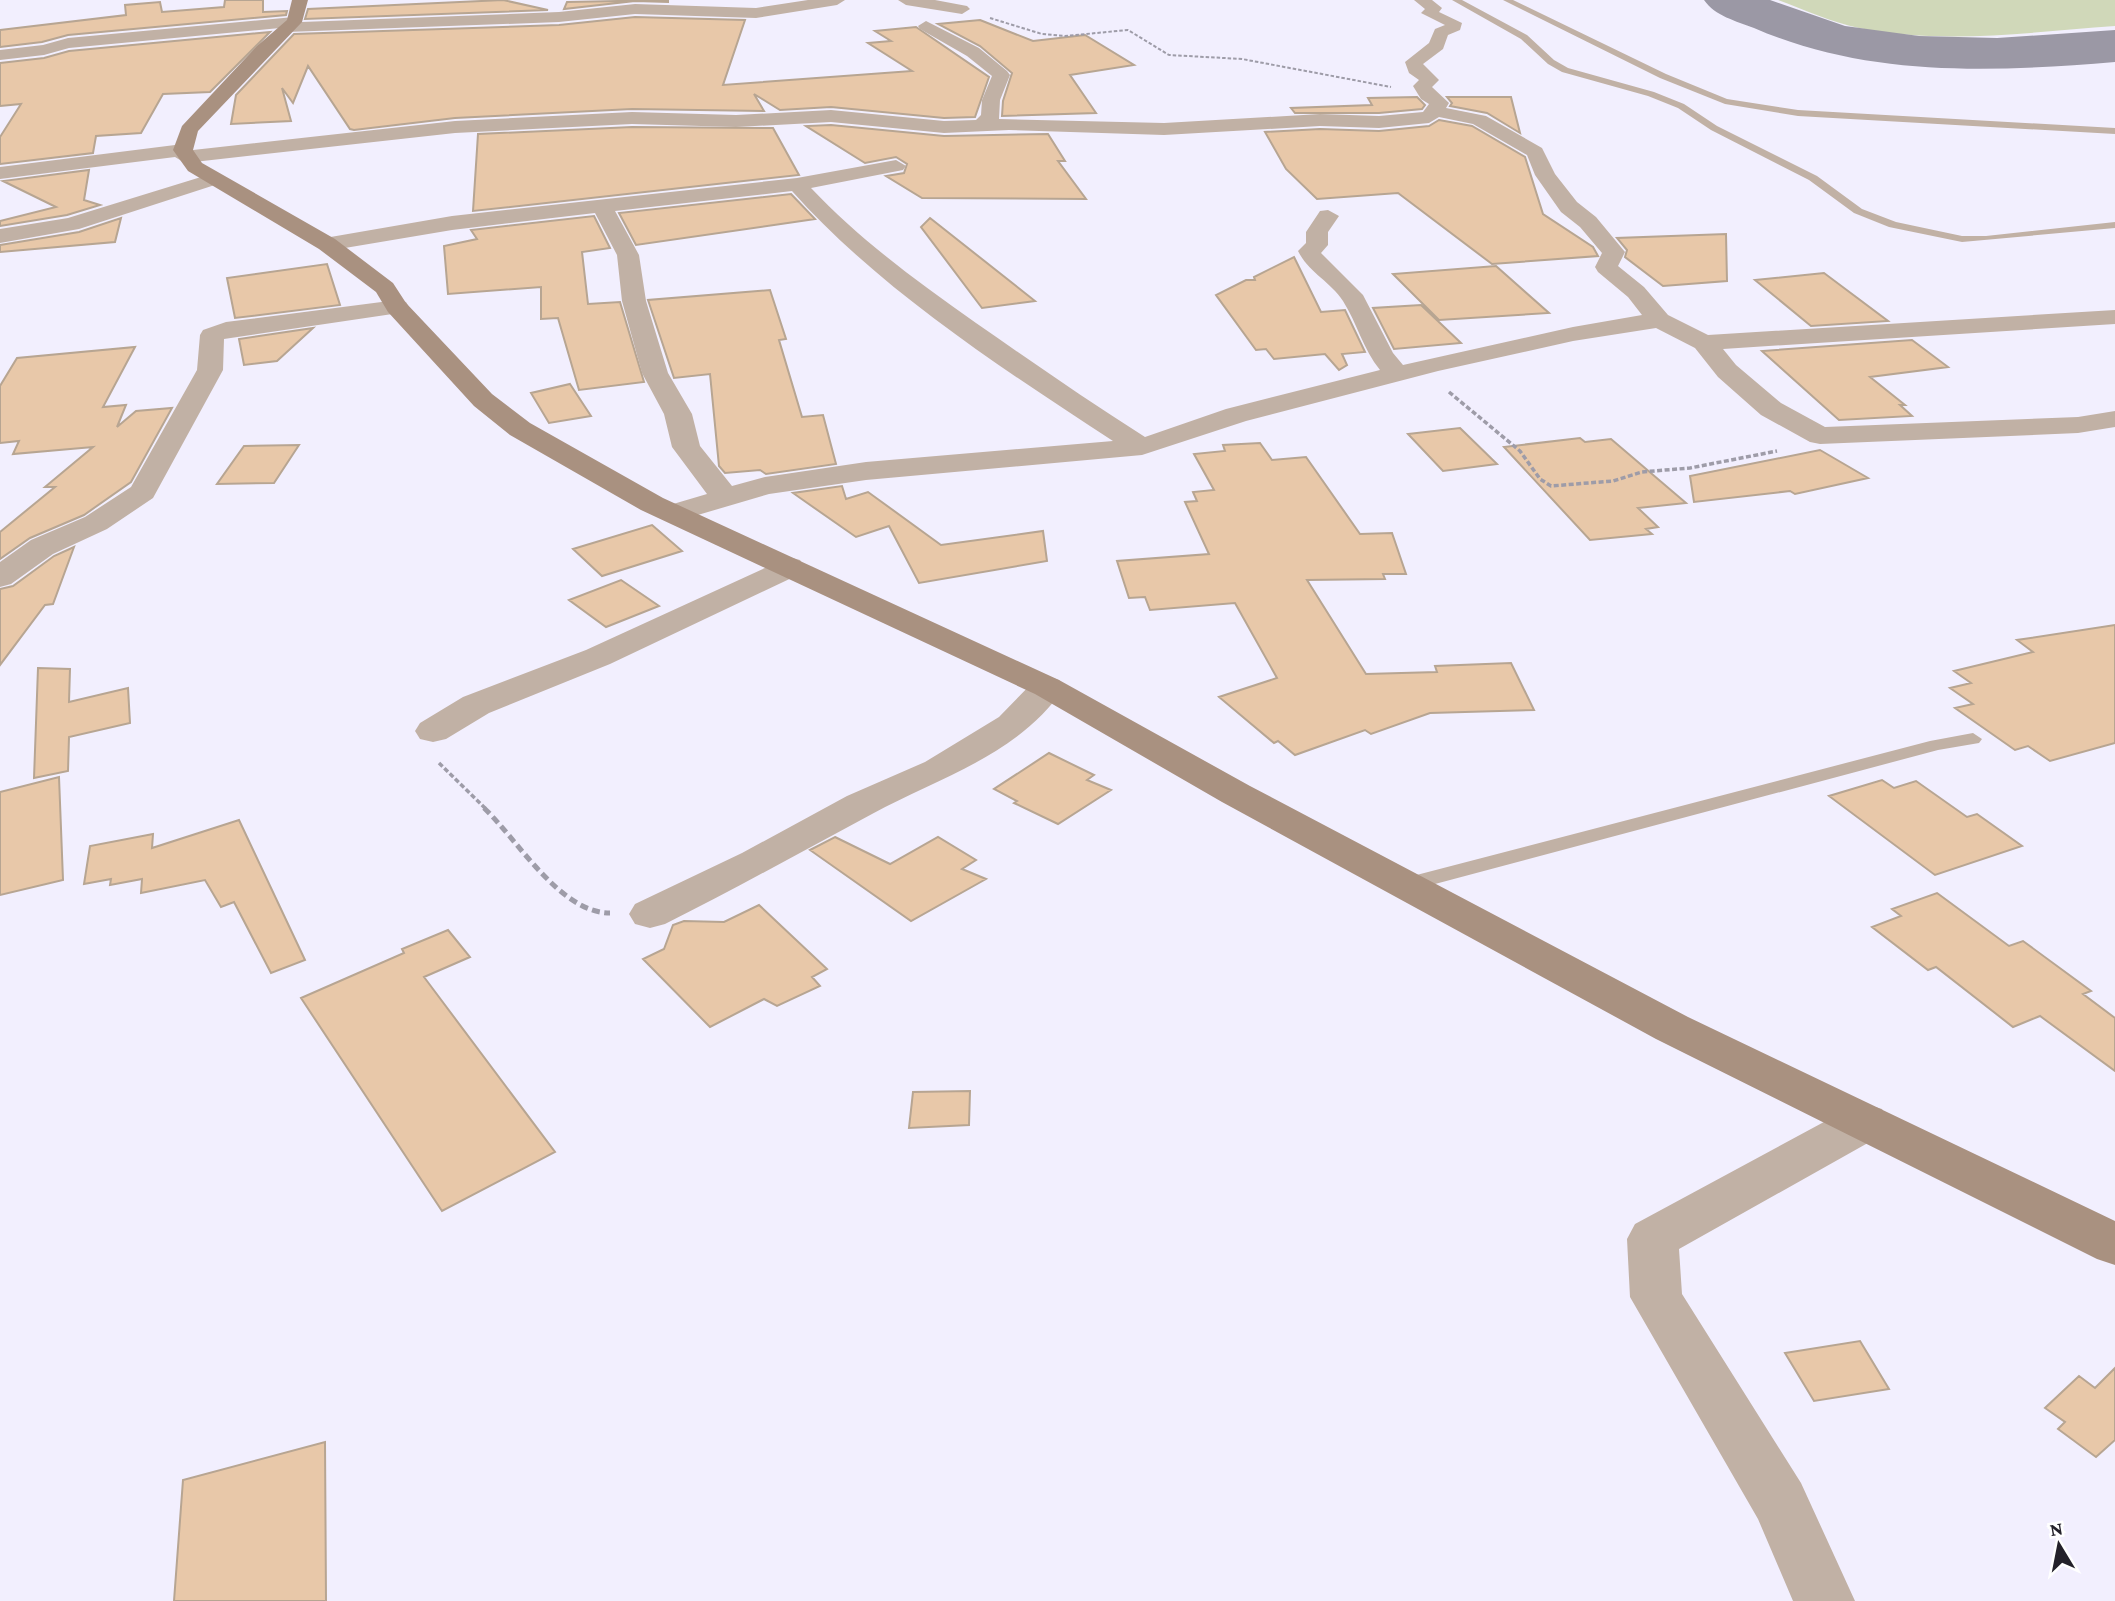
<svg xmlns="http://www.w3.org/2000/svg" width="2115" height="1601" font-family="'Crimson Pro',serif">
	<rect width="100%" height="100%" fill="#f2effe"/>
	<path fill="#d0d8b9" d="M1778,0H2115V26C2030,32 1944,45 1859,28C1831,22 1805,10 1778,0Z"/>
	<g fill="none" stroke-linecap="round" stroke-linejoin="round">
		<path fill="#9b98a5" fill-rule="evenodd" d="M1704,0H1770L1845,26L1919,36L1997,38L2115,30V62C1993,72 1869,78 1754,28C1736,21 1715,16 1704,0Z"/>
	</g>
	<path fill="#e8c8a9" stroke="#b7a592" stroke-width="2" d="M225,0H263V12L287,11L286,15L68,35L42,42L0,47V30L126,15L125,5L160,2L162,12L224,7Z
		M503,0L548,10L305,19L308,9Z
		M668,0V2L635,1L564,9L567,2Z
		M635,17L745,20L723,85L912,71L868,43L891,41L875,31L916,27L989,77L975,117L944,118L831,107L780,110L754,94L764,111L632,109L455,118L354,130L350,129L308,66L293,103L282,88L291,121L231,124L236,95L294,34L559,25Z
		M980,20L1033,41L1085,35L1134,65L1070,75L1096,113L1002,116L1003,101L1012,73L980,46L938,24Z
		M270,32L210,92L163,94L141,133L96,136L93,153L0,164V137L21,104L0,106V63L44,58L69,51Z
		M1417,97L1425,105L1422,109L1379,113H1295L1291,108L1372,105L1368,98Z
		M1447,97H1511L1520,133L1487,113L1450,106L1452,103Z
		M1439,120L1472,126L1525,157L1543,214L1593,247L1598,256L1492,264L1398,193L1317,199L1286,169L1265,132L1320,129L1379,131L1429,126Z
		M831,125L944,136L1048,134L1065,161H1058L1086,199L922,198L886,176L904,173L907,164L896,157L865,163L806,126Z
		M632,127L773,128L799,175L473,211L478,134Z
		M89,170L84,200L100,205L67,215L0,226V221L56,207L3,181Z
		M791,194L815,219L636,245L619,213Z
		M594,216L610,248L582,252L588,304L620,302L644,382L579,390L558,318L541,319V287L448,294L444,246L477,239L471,230Z
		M121,218L115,242L0,252V245L79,232Z
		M930,218L1035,301L982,308L921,227Z
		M1726,234L1727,281L1663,286L1625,257L1627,250L1617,238Z
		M1294,257L1321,312L1345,310L1365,352L1342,354L1347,365L1339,370L1325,354L1274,359L1266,349L1256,350L1216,295L1246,280H1255L1254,277Z
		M327,264L340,305L235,318L227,278Z
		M1496,266L1549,313L1439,320L1393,274Z
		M1824,273L1888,321L1811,326L1755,280Z
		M770,290L786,339L779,340L802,417L823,415L836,464L766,474L760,470L725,473L719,466L710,374L674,378L648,300Z
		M1421,305L1461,343L1394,349L1373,308Z
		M313,328L277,361L244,365L239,339Z
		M1912,340L1948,367L1870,377L1905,405H1900L1912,416L1839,420L1762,351Z
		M135,347L103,407L126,405L117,427L136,411L172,408L131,482L84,515L30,538L0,559V532L55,487H45L93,447L13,454L19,441L0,443V386L17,358Z
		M570,384L591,416L549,423L531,393Z
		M1460,428L1497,464L1443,471L1408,434Z
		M1580,438L1585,442L1611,439L1686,503L1638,508L1658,527L1646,529L1652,534L1590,540L1504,447Z
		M1260,443L1272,460L1306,457L1360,534L1392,533L1406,574H1383L1385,579L1307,580L1366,674L1437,672L1435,666L1511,663L1534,710L1430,713L1371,734L1365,730L1295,755L1278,741L1274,743L1219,697L1277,678L1235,603L1150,610L1145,597L1129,598L1117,561L1209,554L1185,502L1197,501L1193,492L1214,490L1194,454L1225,451L1223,445Z
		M299,445L274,483L217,484L244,446Z
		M1820,450L1868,478L1795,494L1790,491L1694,502L1690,476Z
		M842,486L846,499L868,492L941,545L1043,531L1047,561L919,583L889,526L856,537L793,493Z
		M652,525L682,551L602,576L573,549Z
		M74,547L53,604L45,605L0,665V589L13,586L54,556Z
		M621,580L659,606L606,627L569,600Z
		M2115,625V743L2050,761L2028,746L2015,750L1955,708L1973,704L1950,688L1971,683L1954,671L2033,652L2017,640Z
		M38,668L70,669L69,702L128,688L130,723L69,737L68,771L34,778Z
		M1049,753L1094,775L1087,780L1111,790L1058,824L1014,803L1017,801L994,789Z
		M59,777L63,880L0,895V792Z
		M1882,780L1894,788L1916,781L1967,817L1977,814L2022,846L1935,875L1829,796Z
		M239,820L305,960L271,973L234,902L221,907L205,880L141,893L142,879L110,885L111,879L84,884L90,846L153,834L152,848Z
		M835,837L890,864L938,837L976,860L962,869L986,879L911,921L810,850Z
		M1937,893L2009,946L2023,941L2091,991L2083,994L2115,1018V1071L2040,1016L2013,1027L1936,967L1928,970L1872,927L1901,916L1892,909Z
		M759,905L827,969L812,977L820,986L777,1006L764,999L710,1027L643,959L664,949L673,925L684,921L724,922Z
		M448,930L470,957L424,977L555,1152L442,1211L301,998L404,953L402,949Z
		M970,1091L969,1125L909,1128L913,1092Z
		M1860,1341L1889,1389L1814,1401L1785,1353Z
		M2115,1368V1440L2096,1457L2058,1429L2065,1422L2045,1408L2079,1376L2095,1388Z
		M325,1442L326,1601H174L183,1480Z"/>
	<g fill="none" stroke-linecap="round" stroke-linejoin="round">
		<path stroke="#9e9ca8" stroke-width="2" stroke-dasharray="3.5 2" stroke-linecap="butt" d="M990,18L1042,34L1065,36L1128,30L1169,55L1242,59L1391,87"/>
		<path stroke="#9e9ca8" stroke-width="3.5" stroke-dasharray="5 2.5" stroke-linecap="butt" d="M1449,392L1520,451L1540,479L1551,486L1613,481L1642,472L1690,468L1777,451
			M439,763L486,809"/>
		<path stroke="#9e9ca8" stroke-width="5" stroke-dasharray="8 4.5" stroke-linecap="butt" d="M484,808C518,840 560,913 610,913"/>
		<path fill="#c1b1a5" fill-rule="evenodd" d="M1452,0H1462L1527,35L1554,60L1568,68L1654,92L1684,104L1717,126L1817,176L1862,209L1896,222L1962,236H1986L2115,222V228L1962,242L1889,227L1854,213L1809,180L1711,130L1678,108L1648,96L1562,72L1548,64L1521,39Z
			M1503,0H1513L1666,74L1727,99L1798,110L2115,128V134L1798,116L1725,104L1660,78Z
			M1973,733L1982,739L1979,743L1938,750L1405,892L1395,885L1405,878L1930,741Z"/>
		<path fill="#c1b1a5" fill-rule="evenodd" d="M808,0H845L837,5L756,18L635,14L559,22L287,32L280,28L69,48L44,55L0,60V50L43,45L68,38L294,17L302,22L559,12L635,4L756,8Z
			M898,0H935L967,6L970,9L962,14L906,5Z
			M1414,0H1432L1442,8L1439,12L1462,23L1460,30L1448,35L1443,49L1423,64L1439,80L1432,87L1449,103L1446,108L1486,116L1542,148L1555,174L1577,202L1596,217L1625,252L1618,266L1644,287L1668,315L1708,335L2115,310V324L1723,349L1736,365L1781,403L1825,427L2078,417L2115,411V427L2078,433L1820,444L1810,442L1761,415L1718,377L1695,348L1656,328L1573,341L1438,371L1246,421L1142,455L866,480L769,494L674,522L663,519L659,513L663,507L707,494L672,447L664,414L642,373L622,301L617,255L595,213L452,230L327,251L316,244L319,239L452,216L797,178L896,160L906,166L903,170L811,188C860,240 918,282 976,323C1032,362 1088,401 1145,437L1226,409L1380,370C1363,349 1357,323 1343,301C1330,281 1309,273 1298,251L1306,243V232L1320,211L1328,210L1339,216L1328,232V245L1321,253L1363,295L1393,353L1403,365L1573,327L1642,315L1628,297L1598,272L1595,267L1602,253L1580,227L1561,212L1535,175L1527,155L1473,124L1439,117L1429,123L1379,128L1320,126L1164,135L1009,130L944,133L831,122L736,127L632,124L455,133L185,163L175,157L0,179V167L183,144L193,150L455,121L632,112L736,115L831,110L944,121L976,120L981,115L982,100L992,76L967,56L920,29L918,26L926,21L979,48L1007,71L1010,75L1000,100L999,119L1164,123L1320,114L1379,116L1423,112L1429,104L1421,99L1413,86L1419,80L1409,73L1405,62L1429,43L1435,29L1445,25L1421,13L1425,9ZM792,191C878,288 1004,370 1113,441L866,462L765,477L732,486L700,446L692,414L668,373L646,301L639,255L615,211Z
			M214,173L224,179L221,183L79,229L0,243V229L68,218Z
			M397,300L406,302L409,307L406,312L224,339L223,370L153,498L107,529L53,554L11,584L0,587V562L31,540L85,517L131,487L197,370L200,335L203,330L226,322Z
			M789,557L800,560L805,567L800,574L610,664L489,713L446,739L433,742L420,739L415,731L420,723L463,697L586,650Z
			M1047,676L1059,680L1065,687C1017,756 942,776 872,814C803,851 735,889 665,924L650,928L635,924L629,914L635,904L742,853L847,796L925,762L999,717L1035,680Z
			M1865,1104L1882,1109L1889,1122L1882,1135L1679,1249L1682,1294L1801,1483L1855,1601H1793L1758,1519L1630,1297L1627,1239L1635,1224L1848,1109Z"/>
		<path fill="#a99180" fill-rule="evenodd" d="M292,0H308L302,22L198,131L193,150L202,163L335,239L393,283L406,303L492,394L530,423L663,498L1059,680L1250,786L1688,1017L2115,1221V1265L2097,1259L1656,1039L1222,802L1035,694L641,510L510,435L474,406L388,312L376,292L319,249L188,171L173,150L182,126L257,46L287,20Z"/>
	</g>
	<g transform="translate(2059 1545) rotate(350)" stroke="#ffffff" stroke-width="5" paint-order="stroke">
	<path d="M0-5L12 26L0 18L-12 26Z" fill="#23212a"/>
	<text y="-10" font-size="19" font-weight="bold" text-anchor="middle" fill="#23212a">N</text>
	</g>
</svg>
